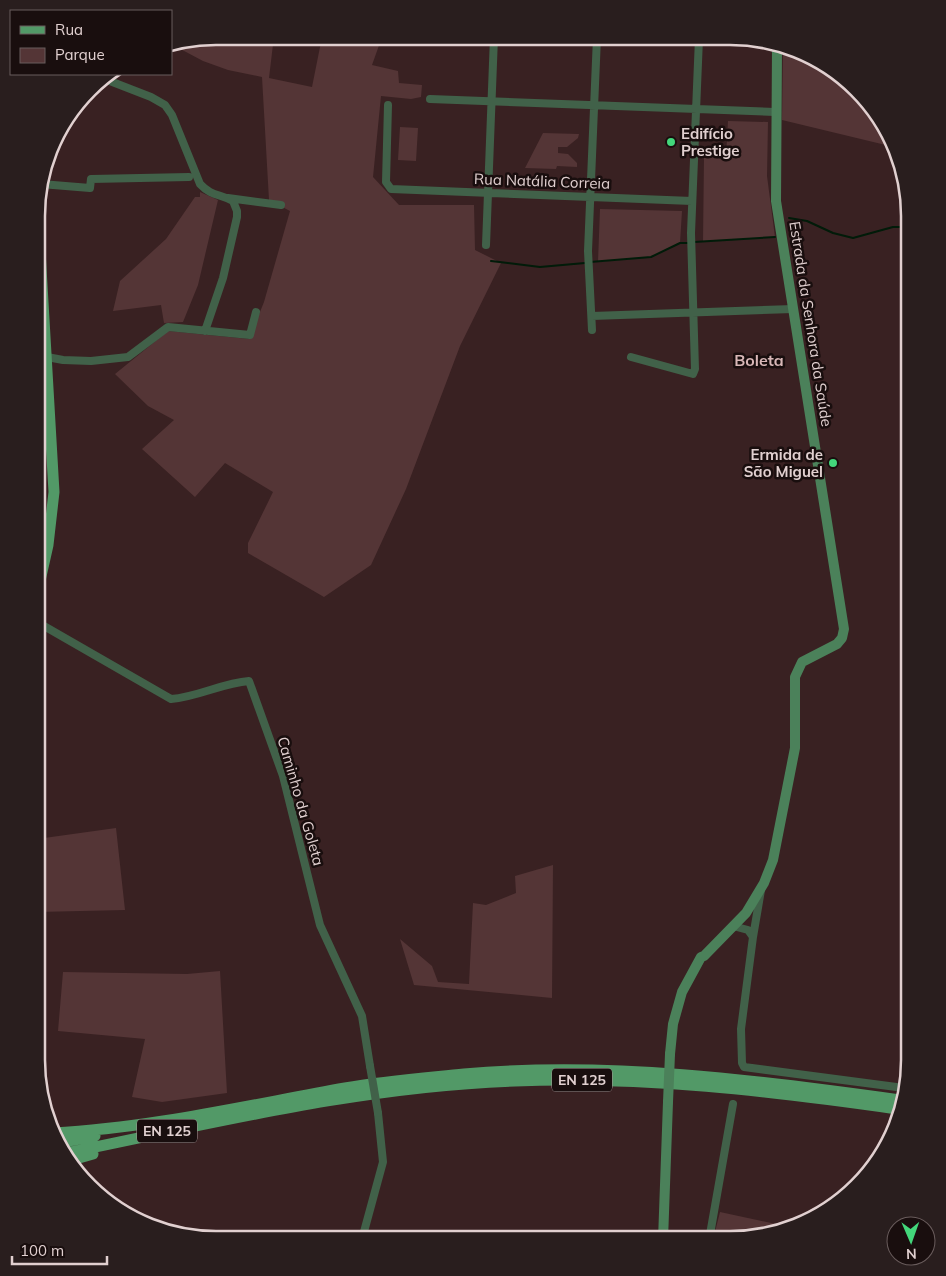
<svg xmlns="http://www.w3.org/2000/svg" width="946" height="1276" font-family="Mulish,sans-serif">
<style>
.green{fill:#543536}
.lines{fill:none;stroke-linecap:round;stroke-linejoin:round}
.stream{stroke:#011b09;stroke-width:2}
.street{stroke:#416149;stroke-width:8}
.secondary{stroke:#4b815a;stroke-width:10}
.primary{stroke:#529967;stroke-width:11}
.street-bridge{stroke:#416149;stroke-width:8}
.secondary-bridge{stroke:#4b815a;stroke-width:10}
.poi-dot{fill:#43d77b;stroke:#190e0e;stroke-width:2}
.labels{text-anchor:middle;dominant-baseline:central;stroke-width:5;stroke-linejoin:round;paint-order:stroke}
.shield{fill:#190e0e;stroke:#a59696;stroke-width:1}
.shield-label{font-size:14px;font-weight:bold;fill:#e1d0d0}
.poi-label{font-size:15px;font-weight:bold;fill:#e1d0d0;stroke:#190e0e;text-anchor:start}
.street-label{font-size:15px;fill:#e1d0d0;stroke:#190e0e}
.neighbourhood-label{font-size:16px;font-weight:bold;fill:#d8b7b7;stroke:#190e0e}
.rim{fill:none;stroke:#e1d0d0;stroke-width:2.5}
</style>
<rect width="100%" height="100%" fill="#392122"/>
<path class="green" d="M216 36H274L269 78 312 87 322 37H382L372 65 398 71 399 83 422 85 421 97 411 99 381 96 373 177 399 205H474L475 250 501 263 460 346 406 489 371 565 324 597 248 553V543L273 492 225 463 195 497 142 449 174 420 148 406 115 374 168 331 249 339 264 302 290 211 269 200 262 77 228 70 203 61 171 44Z
M783 49 830 67 891 136 894 147 782 120Z
M728 121 768 122 767 176 775 237 703 242 704 157H726Z
M400 127 418 128 416 161 398 160Z
M543 133 579 134 578 138 567 147H558V153L568 154 577 163V167L557 166 556 169 525 168Z
M200 192 218 200 198 285 183 322 164 323 161 305 113 311 120 281 166 239 195 197H200Z
M600 209 682 211 680 243 651 257 598 262Z
M116 828 125 910 37 912V839Z
M553 865 552 998 414 985 400 939 432 966 438 982 469 984 473 903 486 905 516 893 515 876Z
M220 971 227 1093 162 1102 132 1097 145 1039 58 1031 63 972 187 974Z
M720 1212 776 1224 775 1229 730 1240H713Z"/>
<g class="lines">
<path class="stream" d="M789 218 807 221 833 233 853 238 893 227H910
M694 242 775 237
M491 261 540 267 585 263
M590 262 651 257 680 243H690"/>
<path class="street" d="M102 78 151 97 165 105 172 115 200 184C211 196 220 194 233 201L237 211V217L223 278 205 331
M430 99 775 112
M388 105 386 182 391 189 692 201
M41 184 90 188 91 179 189 177
M228 198 281 205
M486 245 494 37
M592 316 793 309
M592 330 588 251 597 37
M47 357 63 360 91 361 128 357 168 327 250 335 256 312
M631 357 693 374 695 369 691 233 699 38
M37 622 171 699C198 697 222 683 249 681L283 776 320 925 362 1016 370 1066
M733 926 748 930 753 937 741 1029 742 1063 744 1067 904 1088
M753 937 761 890
M362 1239 383 1162 378 1113
M709 1240 733 1104"/>
<path class="secondary" d="M670 1054 673 1024 682 992 701 957 704 956 746 913 764 883 773 860 795 748V677L802 662 837 644 842 638 844 629 776 201 777 47
M663 1240 668 1102"/>
<path class="primary" d="M37 594 48 545 54 492 38 216
M53 1133C151 1128 249 1105 345 1088 385 1081 425 1078 464 1074 610 1061 756 1080 900 1100
M58 1143 95 1136
M66 1153C214 1123 363 1086 515 1081 643 1076 770 1091 897 1109
M72 1160 93 1154"/>
<path class="street-bridge" d="M370 1066 378 1113"/>
<path class="secondary-bridge" d="M668 1102 670 1054"/>
</g>
<g class="poi-dot">
<circle cx="671" cy="142" r="5"/>
<circle cx="833" cy="463" r="5"/>
</g>
<g class="labels">
<g class="shield">
<rect x="552" y="1068.5" width="60" height="23" rx="4"/>
<rect x="137" y="1119.5" width="60" height="23" rx="4"/>
</g>
<g class="shield-label">
<text x="582" y="1080">EN 125</text>
<text x="167" y="1131">EN 125</text>
</g>
<g class="poi-label">
<text x="681" y="133">Edifício<tspan x="681" dy="17">Prestige</tspan></text>
<text x="823" y="454" text-anchor="end">Ermida de<tspan x="823" dy="17">São Miguel</tspan></text>
</g>
<g class="street-label">
<text transform="translate(542 181) rotate(2)">Rua Natália Correia</text>
<text transform="translate(811 324) rotate(81)">Estrada da Senhora da Saúde</text>
<text transform="translate(301 801) rotate(74)">Caminho da Goleta</text>
</g>
<g class="neighbourhood-label">
<text x="759" y="360">Boleta</text>
</g>
</g>
<path d="M0 0H946V1276H0ZM216 45H730A171 171 0 0 1 901 216V1060A171 171 0 0 1 730 1231H216A171 171 0 0 1 45 1060V216A171 171 0 0 1 216 45Z" fill="#291e1e" fill-rule="evenodd"/>
<path class="rim" d="M216 45H730A171 171 0 0 1 901 216V1060A171 171 0 0 1 730 1231H216A171 171 0 0 1 45 1060V216A171 171 0 0 1 216 45Z"/>
<rect x="10" y="10" width="162" height="65" fill="#190e0e" stroke="#695c5c"/>
<rect x="20" y="26" width="25" height="8" fill="#529967" stroke="#695c5c"/>
<text x="55" y="35" font-size="15" fill="#e1d0d0">Rua</text>
<rect x="20" y="48" width="25" height="15" fill="#543536" stroke="#695c5c"/>
<text x="55" y="60" font-size="15" fill="#e1d0d0">Parque</text>
<g transform="translate(911 1241) rotate(178)"><circle r="24" fill="#190e0e" stroke="#695c5c"/>
<path d="M0-4L9 19L0 12L-9 19Z" fill="#43d77b"/>
<text y="-8" font-size="14" font-weight="bold" text-anchor="middle" fill="#e1d0d0">N</text>
</g>
<path d="M12 1256v8h95v-8" fill="none" stroke="#e1d0d0" stroke-width="2.5"/>
<text x="20" y="1256" font-size="15" fill="#e1d0d0" stroke="#190e0e" stroke-width="4" paint-order="stroke">100 m</text>
</svg>
